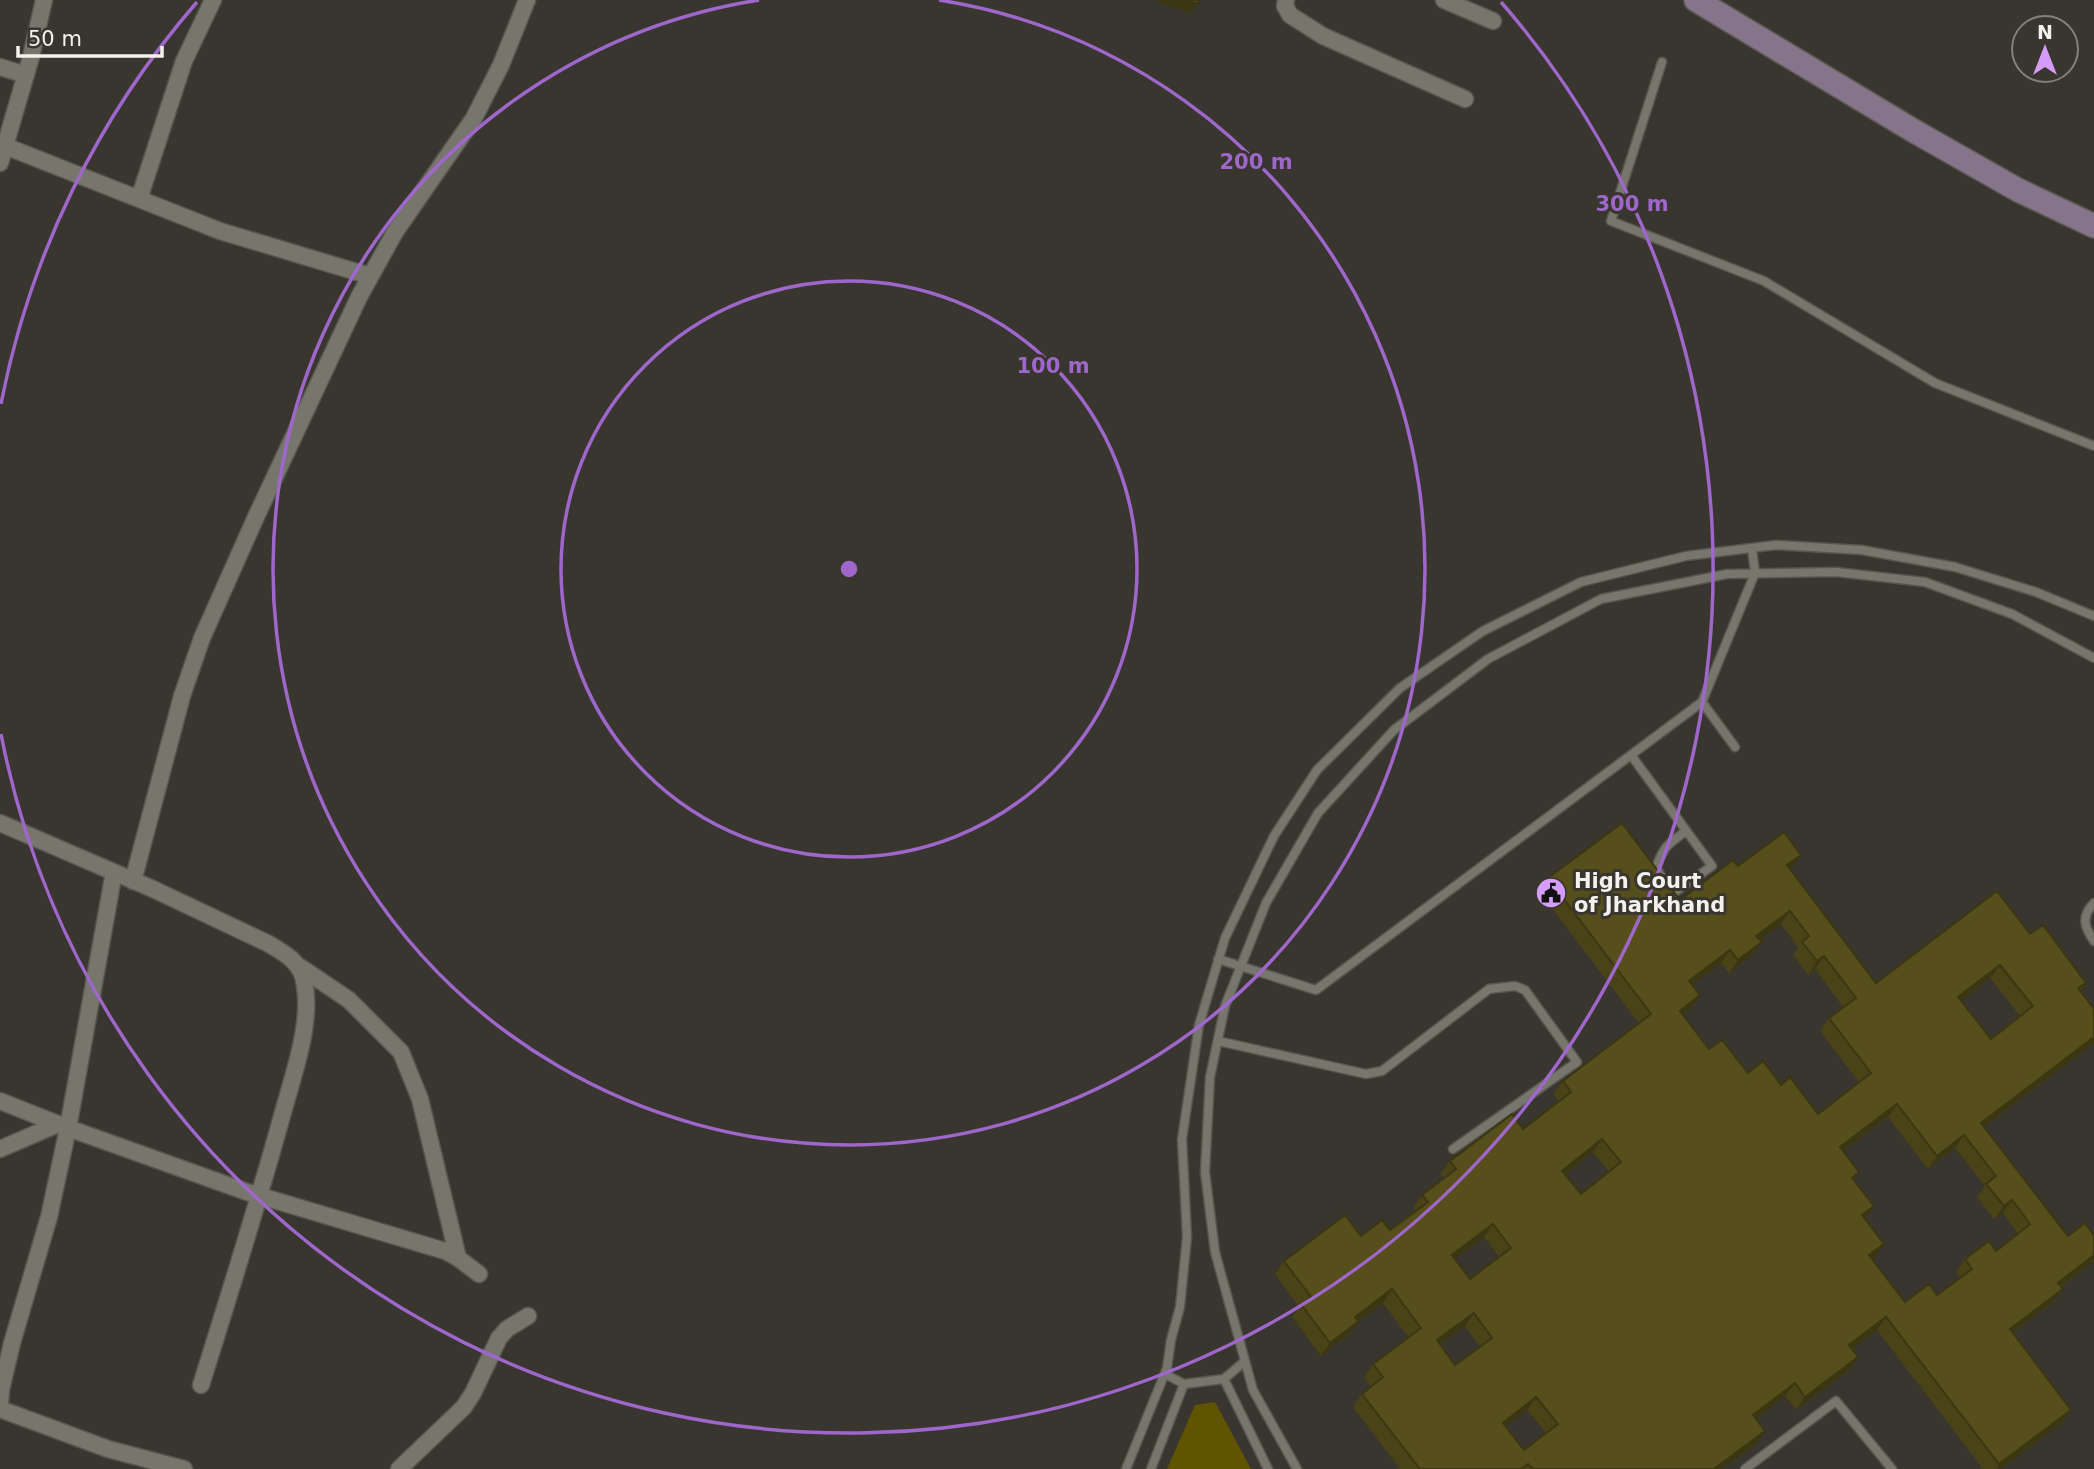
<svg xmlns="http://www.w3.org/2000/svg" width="2094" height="1469" font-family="'DejaVu Sans',sans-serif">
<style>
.green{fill:#615400}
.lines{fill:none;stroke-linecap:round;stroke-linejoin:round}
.service-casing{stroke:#56554e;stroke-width:11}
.minor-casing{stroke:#56554e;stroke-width:19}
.secondary-casing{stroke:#56554e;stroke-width:26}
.service{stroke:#77766c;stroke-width:8}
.minor{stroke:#77766c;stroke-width:16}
.secondary{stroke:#86748a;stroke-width:23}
.wall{fill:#4a4317;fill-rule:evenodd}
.shaded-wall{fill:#3c3713}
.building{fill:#564e1b;stroke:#3c3713;stroke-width:2;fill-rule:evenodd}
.ring{fill:none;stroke:#9f67cc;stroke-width:3.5}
.labels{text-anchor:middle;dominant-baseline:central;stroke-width:6;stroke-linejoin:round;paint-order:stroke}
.poi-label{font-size:21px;font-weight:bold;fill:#f3f2ec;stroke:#38362e;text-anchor:start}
.centre{fill:#9f67cc;stroke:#38362e;stroke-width:3.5}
.ring-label{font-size:21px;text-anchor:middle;font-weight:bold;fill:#9f67cc;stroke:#38362e;stroke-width:6;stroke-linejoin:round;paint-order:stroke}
</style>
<rect width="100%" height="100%" fill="#38362e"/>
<path class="green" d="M1215 1402 1251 1469H1167L1195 1405Z"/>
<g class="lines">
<g class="service-casing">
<path id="service" d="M1662 62 1611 221 1764 281 1935 383 2094 446
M1702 702 1735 747
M1631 755 1712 866 1672 894 1668 887
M1661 876 1656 868C1663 847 1668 844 1686 831
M2094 903C2081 916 2084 927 2094 941
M1218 959 1316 990 1702 702 1755 573 1752 548
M1218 1041 1366 1074 1382 1071 1489 989 1515 986 1525 990 1577 1062 1453 1149
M1165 1374 1184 1384 1224 1379 1245 1361
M1224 1379 1268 1469
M1126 1469 1167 1368 1171 1340 1180 1307 1187 1237 1182 1139 1199 1025 1225 938 1274 836 1317 770 1400 688 1483 631 1581 582 1686 556 1776 545 1862 550 1955 567 2036 592 2094 616
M1151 1469 1184 1384
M1297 1469 1253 1390 1215 1252 1205 1172 1210 1077 1225 1006 1266 903 1318 813 1394 730 1488 659 1601 599 1727 574 1836 572 1925 582 2012 614 2094 658
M1745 1469 1836 1401 1892 1469"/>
</g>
<g class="minor-casing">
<path id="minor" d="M1286 0 1285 6 1290 15 1323 36 1465 99
M1444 0 1493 21
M0 67 26 75
M5 146 220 231 370 276
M0 163 31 57 44 0
M139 199 184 61 213 0
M0 823 153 889 269 944C284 953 301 962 304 981 313 1022 293 1075 282 1116 257 1206 229 1296 201 1385
M133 881 182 696 202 638 255 519 359 297 395 232 474 118 501 65 527 0
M300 967 349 1000 401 1052 420 1099 458 1258
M0 1101 68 1128 247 1192 445 1251 458 1258 479 1274
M0 1149 58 1124
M0 1404 1 1390 12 1343 49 1217 68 1128 114 872
M0 1409 108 1449 184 1469
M399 1469 464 1407 473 1393 499 1338 507 1329 528 1316"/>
</g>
<g class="secondary-casing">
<path id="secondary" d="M1696 0 1914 131 2018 190 2094 226"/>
</g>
<use href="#service" class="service"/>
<use href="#minor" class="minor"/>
<use href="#secondary" class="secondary"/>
</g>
<path class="wall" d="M1738 866 1792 868 1790 869 1876 983 2030 934 2086 983 2080 991 2094 1009V1043L1984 1127 2068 1236 2094 1261 2061 1287 2063 1289 2053 1302 2013 1333 2071 1410 2062 1423 2001 1469H1983L1877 1330 1851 1349 1858 1357 1849 1370 1796 1410 1785 1396 1756 1419V1444L1722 1469H1400L1353 1407 1362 1394 1371 1387 1364 1377 1373 1364 1409 1338 1383 1303 1358 1321 1349 1334 1321 1356 1292 1317 1299 1307 1275 1274 1284 1261 1361 1236 1390 1230 1415 1211 1413 1208 1422 1195 1444 1178 1440 1174 1450 1161 1523 1129 1559 1102 1553 1094 1563 1081 1639 1023 1539 891 1548 878 1680 900ZM1781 924 1798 947 1793 955 1808 975 1815 969 1843 1007 1829 1018 1820 1031 1859 1082 1818 1114 1781 1085 1748 1073 1709 1049 1683 1015 1691 1008 1692 984 1721 963 1729 973 1752 955 1762 942 1759 940ZM1990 978 2020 1016 1991 1039 1961 1001ZM1888 1117 1928 1169 1955 1148 1985 1186 1977 1197 1994 1219 2003 1213 2018 1234 1996 1251 1965 1259 1956 1272 1960 1278 1937 1295 1905 1302 1872 1259 1884 1244 1865 1219 1874 1206 1854 1180 1843 1151ZM1593 1152 1609 1172 1581 1194 1565 1175ZM1484 1237 1499 1257 1470 1279 1455 1259ZM1465 1326 1480 1347 1455 1365 1440 1344ZM1527 1410 1546 1433 1524 1450 1505 1426Z"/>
<path class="shaded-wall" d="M1159 0H1187L1197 4 1190 13 1157 2Z
M1801 855 1792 868 1778 878 1787 865Z
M1790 911 1781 924 1747 949 1756 936Z
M1762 942 1752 955 1729 973 1738 960Z
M1730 950 1721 963 1680 994 1689 981Z
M1824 956 1815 969 1808 975 1817 961Z
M2000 965 1990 978 1949 1011 1958 997Z
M1700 995 1691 1008 1670 1024 1680 1011Z
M2094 1037V1043L1972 1136 1981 1123Z
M1897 1104 1888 1117 1831 1160 1840 1147Z
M1964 1135 1955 1148 1928 1169 1937 1156Z
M1602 1139 1593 1152 1553 1184 1562 1171Z
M2012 1200 2003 1213 1994 1219 2004 1206Z
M1874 1206 1865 1219 1862 1215Z
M1493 1224 1484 1237 1443 1268 1452 1255Z
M1884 1244 1875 1257 1860 1268 1869 1255Z
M2094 1255V1261L2048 1296 2058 1283Z
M1392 1289 1383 1303 1346 1330 1355 1317Z
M2063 1289 2053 1302 2000 1342 2010 1329Z
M1474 1313 1465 1326 1427 1353 1437 1340Z
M1886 1317 1877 1330 1839 1358 1849 1345Z
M1359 1321 1349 1334 1321 1356 1330 1343Z
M1858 1357 1849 1370 1796 1410 1805 1397Z
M1795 1383 1785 1396 1744 1428 1753 1415Z
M1536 1397 1527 1410 1493 1436 1503 1423Z
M2071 1410 2062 1423 2001 1469H1996L1999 1464Z
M1765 1431 1756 1444 1722 1469H1714Z"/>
<path class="building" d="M1187 0H1199L1197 4Z
M1622 823 1680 900 1733 860 1738 866 1784 832 1801 855 1787 865 1876 983 1997 891 2030 934 2043 925 2086 983 2078 988 2094 1009V1037L1981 1123 2068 1236 2085 1223 2094 1236V1255L2058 1283 2063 1289 2010 1329 2071 1410 1999 1464 1886 1317 1849 1345 1858 1357 1805 1397 1795 1383 1753 1415 1765 1431 1714 1469H1533L1528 1464 1521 1469H1420L1362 1394 1383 1377 1373 1364 1421 1328 1392 1289 1355 1317 1359 1321 1330 1343 1301 1304 1311 1297 1284 1261 1345 1215 1361 1236 1382 1220 1390 1230 1428 1202 1422 1195 1456 1169 1450 1161 1512 1114 1523 1129 1571 1092 1563 1081 1651 1014 1548 878ZM1790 911 1809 936 1802 942 1817 961 1824 956 1856 998 1829 1018 1871 1073 1818 1114 1790 1077 1781 1085 1763 1061 1748 1073 1722 1040 1709 1049 1680 1011 1700 995 1689 981 1730 950 1738 960 1762 942 1756 936ZM2000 965 2033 1006 1991 1039 1958 997ZM1897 1104 1937 1156 1964 1135 1996 1176 1986 1184 2004 1206 2012 1200 2030 1224 1996 1251 1989 1241 1965 1259 1972 1269 1937 1295 1929 1284 1905 1302 1869 1255 1884 1244 1862 1215 1874 1206 1852 1178 1859 1172 1840 1147ZM1602 1139 1621 1162 1581 1194 1562 1171ZM1493 1224 1511 1248 1470 1279 1452 1255ZM1474 1313 1492 1338 1455 1365 1437 1340ZM1536 1397 1558 1424 1524 1450 1503 1423Z"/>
<g class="ring">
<circle cx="849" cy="569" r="288"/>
<path d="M939 0A576 576 0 1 1 759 0"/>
<path d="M1 404A864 864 0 0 1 197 2M1501 2A864 864 0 1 1 1 734"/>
</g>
<defs>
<g id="civic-disc" transform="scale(1.575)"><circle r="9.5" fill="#d59cfb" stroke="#38362e"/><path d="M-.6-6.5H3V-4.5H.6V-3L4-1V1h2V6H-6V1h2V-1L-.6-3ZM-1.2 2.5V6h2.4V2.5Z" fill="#111"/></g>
</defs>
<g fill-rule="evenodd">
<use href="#civic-disc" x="1551" y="893"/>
</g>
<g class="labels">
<g class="poi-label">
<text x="1574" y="881">High Court<tspan x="1574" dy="24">of Jharkhand</tspan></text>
</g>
</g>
<circle cx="849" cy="569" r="10" class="centre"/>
<g class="ring-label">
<text x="1256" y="169">200 m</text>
<text x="1632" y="211">300 m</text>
<text x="1053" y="373">100 m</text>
</g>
<g transform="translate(2045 49)"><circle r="33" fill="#38362e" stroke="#83817a" stroke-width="2"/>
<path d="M0-5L12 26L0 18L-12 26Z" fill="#d59cfb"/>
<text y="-10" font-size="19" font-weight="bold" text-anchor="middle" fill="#f3f2ec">N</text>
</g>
<path d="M18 46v10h144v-10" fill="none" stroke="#f3f2ec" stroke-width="3.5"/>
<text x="28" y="46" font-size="21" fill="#f3f2ec" stroke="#38362e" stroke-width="5" paint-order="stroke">50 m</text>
</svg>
